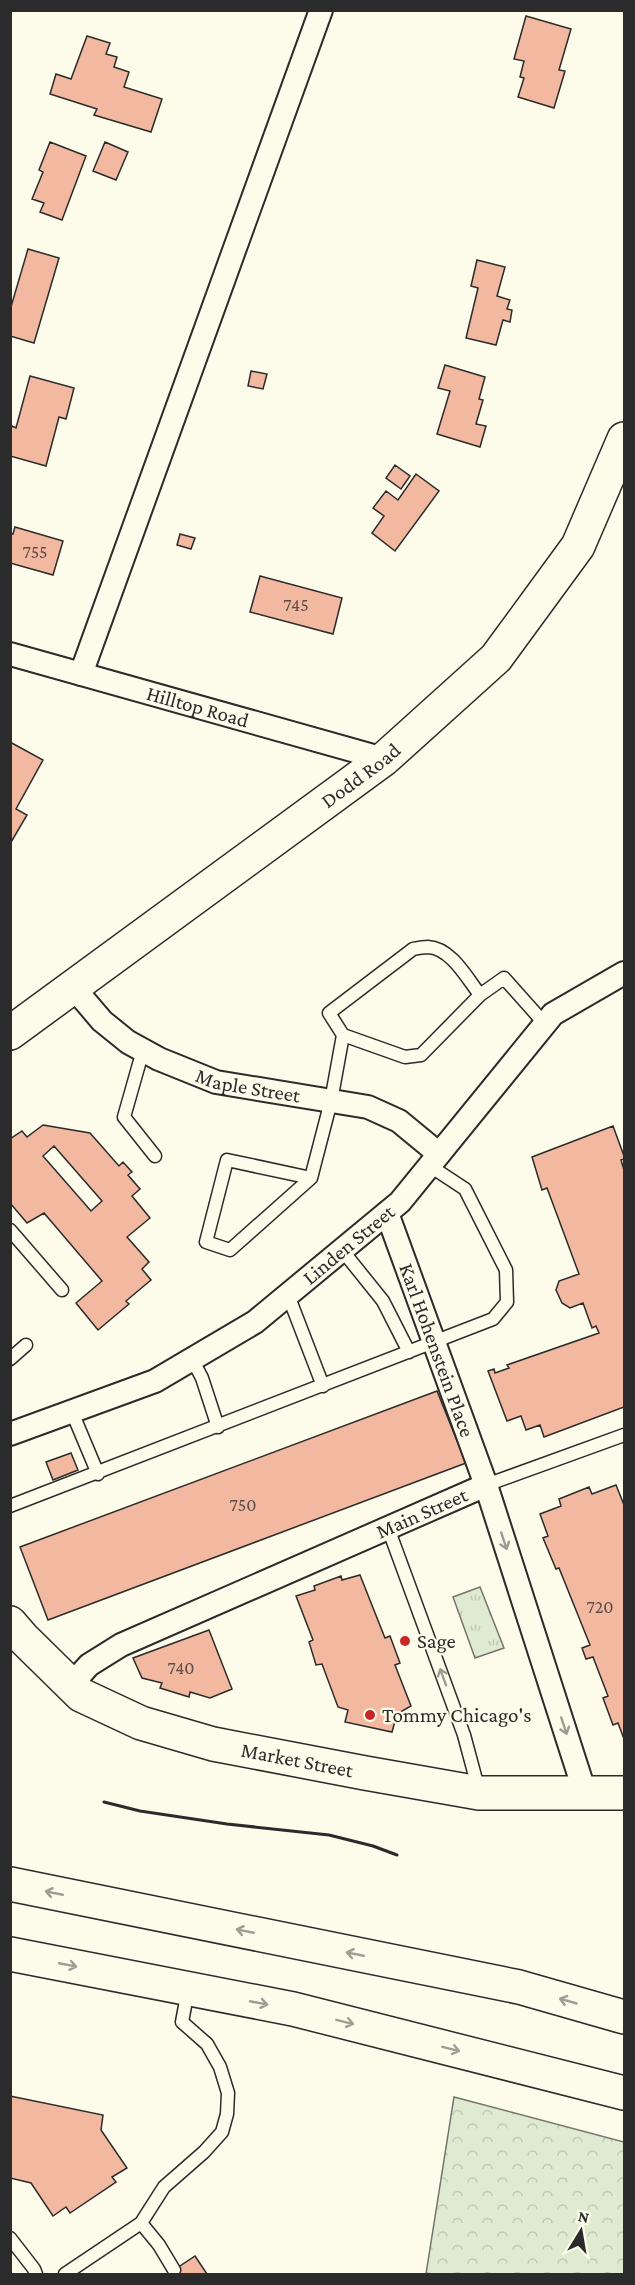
<svg xmlns="http://www.w3.org/2000/svg" width="635" height="2285" font-family="'Crimson Pro',serif">
<style>
.grass{fill:url(#grass-tufts);stroke:#74746e;stroke-width:1.5}
.forest{fill:url(#forest-crowns);stroke:#74746e;stroke-width:1.5}
.building{fill:#f2b8a0;stroke:#2b2b2b;stroke-width:1.5;fill-rule:evenodd}
.lines{fill:none;stroke-linecap:round;stroke-linejoin:round}
.lane-casing{stroke:#2b2b2b;stroke-width:15}
.street-casing{stroke:#2b2b2b;stroke-width:26}
.secondary-casing{stroke:#2b2b2b;stroke-width:36}
.highway-casing{stroke:#2b2b2b;stroke-width:36}
.lane{stroke:#fdfbea;stroke-width:12}
.street{stroke:#fdfbea;stroke-width:22}
.secondary{stroke:#fdfbea;stroke-width:33}
.highway{stroke:#fdfbea;stroke-width:33}
.wall{stroke:#2b2b2b;stroke-width:3}
.oneway{stroke:#9e9d94}
.poi-dot{fill:#c62828;stroke:#fdfbea;stroke-width:2}
.labels{text-anchor:middle;dominant-baseline:central;stroke-width:4.5;stroke-linejoin:round;paint-order:stroke}
.number-label{font-size:18px;fill:#5d4e48}
.street-label{font-size:21px;fill:#2b2b2b;stroke:#fdfbea}
.poi-label{font-size:21px;fill:#2b2b2b;stroke:#fdfbea;text-anchor:start}
</style>
<defs>
<pattern id="grass-tufts" width="24" height="20" patternUnits="userSpaceOnUse" patternTransform="scale(1.5)"><rect width="24" height="20" fill="#deebd1"/><path d="M3 7l-1-3M5 7V3M7 7l1-3M15 17l-1-3M17 17v-4M19 17l1-3" fill="none" stroke="#bfcab4"/></pattern>
<pattern id="forest-crowns" width="20" height="18" patternUnits="userSpaceOnUse" patternTransform="scale(1.5)"><rect width="20" height="18" fill="#deebd1"/><path d="M2 6a3 3 0 1 1 6 0M12 15a3 3 0 1 1 6 0" fill="none" stroke="#bfcab4"/></pattern>
</defs>
<rect width="100%" height="100%" fill="#fdfbea"/>
<path class="grass" d="M480 1587 504 1648 475 1658 453 1597Z"/>
<path class="forest" d="M454 2097 624 2142V2274H426Z"/>
<path class="building" d="M526 16 571 29 559 70 565 71 554 108 518 97 524 78 520 77 524 61 514 59Z
M87 36 110 43 106 54 117 57 114 67 129 72 124 87 162 99 151 132 94 115 97 109 50 94 56 74 71 79Z
M50 142 86 156 62 220 40 212 44 203 32 199 43 172 39 170Z
M105 142 128 152 116 180 93 171Z
M28 249 59 258 34 343 10 336V310Z
M477 260 505 267 497 296 510 300 507 309 512 310 510 322 503 320 496 345 466 338 478 288 471 286Z
M445 365 485 377 479 399 483 400 476 424 486 426 480 447 437 434 450 391 438 388Z
M251 371 267 374 263 389 248 386Z
M30 376 74 388 66 419 59 417 46 466 10 456V431L12 426 16 428Z
M395 465 410 476 401 489 386 478Z
M416 474 439 491 395 551 372 533 384 516 373 508 386 491 398 500Z
M15 527 63 541 53 575 10 563V533L13 534Z
M180 534 195 538 191 549 177 545Z
M260 576 342 598 333 634 250 612Z
M10 742 43 760 16 809 27 815 10 844Z
M43 1125 90 1133 119 1166 123 1162 132 1172 128 1175 140 1189 132 1196 150 1218 127 1237 149 1262 142 1269 151 1280 126 1301 129 1304 98 1330 76 1303 102 1281 44 1213 27 1223 10 1203V1139L22 1131 27 1137ZM54 1146 102 1201 91 1211 43 1156Z
M613 1126 624 1156V1159L621 1160 624 1170V1407L544 1437 540 1425 526 1430 521 1416 507 1421 488 1371 494 1369 495 1373 509 1368 507 1365 599 1333 596 1326 592 1328 583 1303 570 1308 562 1303 556 1290 559 1281 579 1274 547 1188 542 1190 532 1157Z
M437 1391 466 1463 48 1620 20 1547Z
M71 1453 78 1470 53 1480 46 1462Z
M616 1485 624 1505V1739L618 1723 613 1725 603 1698 608 1696 593 1657 586 1659 582 1648 590 1645 559 1568 556 1569 543 1538 548 1536 540 1514 561 1506 559 1499 589 1487 592 1494Z
M360 1575 385 1638 390 1636 400 1663 395 1665 411 1706 397 1714 392 1732 345 1722 348 1710 338 1707 322 1664 316 1665 309 1642 313 1640 296 1596 315 1590 314 1586 341 1576 342 1580Z
M209 1630 232 1689 210 1698 190 1692 189 1697 160 1688 162 1683 142 1678 133 1658Z
M10 2096 103 2115 101 2130 127 2168 112 2177 116 2182 70 2213 66 2207 53 2216 31 2183 10 2178Z
M195 2256 207 2274H168Z"/>
<g class="lines">
<g class="lane-casing">
<path id="lane" d="M480 995 504 978 545 1024
M143 1050 124 1117 155 1156
M311 1178 227 1160 206 1242 230 1250 311 1178 331 1101 343 1035 329 1013 413 949C418 948 423 947 428 947 451 948 467 978 480 995L421 1055 405 1057 343 1035
M10 1230 62 1290
M342 1250 383 1301 409 1352
M288 1295 323 1386
M10 1359 26 1345
M192 1359 202 1378 218 1427
M72 1412 98 1474
M486 1485 624 1435
M10 1506 493 1319 507 1302 506 1270 465 1189 430 1166
M388 1528 464 1735 479 1791
M141 2223 159 2245 174 2270
M10 2238 34 2269 36 2274
M65 2274 141 2223 164 2187 204 2152 222 2132 227 2114 228 2093 220 2067 207 2044 182 2022 188 1990"/>
</g>
<g class="street-casing">
<g id="street">
<path id="s1" d="M10 654 384 759"/>
<path d="M81 674 321 10"/>
<path id="s2" d="M73 987 102 1021 128 1042 159 1059 216 1082 368 1107 399 1121 439 1154"/>
<path id="s3" d="M387 1213 486 1485 585 1793"/>
<path id="s4" d="M10 1434 155 1381 255 1322 400 1202 553 1014 624 973"/>
<path id="s5" d="M71 1685 89 1665 121 1645 486 1485"/>
</g>
</g>
<g class="secondary-casing">
<g id="secondary">
<path id="s6" d="M10 1033 384 759 496 658 578 546 624 439"/>
<path id="s7" d="M10 1623 23 1638 81 1695 141 1723 213 1744 365 1773 479 1793H624"/>
</g>
</g>
<g class="highway-casing">
<path id="highway" d="M10 1884 519 1987 624 2017
M10 1954 293 2009 624 2093"/>
</g>
<use href="#lane" class="lane"/>
<use href="#street" class="street"/>
<use href="#secondary" class="secondary"/>
<use href="#highway" class="highway"/>
<path class="wall" d="M104 1802 140 1811 227 1824 329 1835 373 1846 397 1855"/>
</g>
<defs><path id="oneway-shaft" d="M-6 0H5M1.5-3L5.5 0L1.5 3" fill="none" stroke-width="1.6" stroke-linecap="round" stroke-linejoin="round" transform="scale(1.5)"/></defs>
<g class="oneway">
<use href="#oneway-shaft" transform="translate(504 1541) rotate(72)"/>
<use href="#oneway-shaft" transform="translate(443 1677) rotate(-110)"/>
<use href="#oneway-shaft" transform="translate(564 1726) rotate(72)"/>
<use href="#oneway-shaft" transform="translate(54 1893) rotate(-169)"/>
<use href="#oneway-shaft" transform="translate(245 1931) rotate(-169)"/>
<use href="#oneway-shaft" transform="translate(355 1954) rotate(-169)"/>
<use href="#oneway-shaft" transform="translate(68 1965) rotate(11)"/>
<use href="#oneway-shaft" transform="translate(568 2001) rotate(-164)"/>
<use href="#oneway-shaft" transform="translate(259 2003) rotate(11)"/>
<use href="#oneway-shaft" transform="translate(345 2022) rotate(14)"/>
<use href="#oneway-shaft" transform="translate(451 2049) rotate(14)"/>
</g>
<g class="poi-dot">
<circle cx="405" cy="1641" r="6"/>
<circle cx="370" cy="1715" r="6"/>
</g>
<g class="labels">
<g class="number-label">
<text x="35" y="552">755</text>
<text x="296" y="605">745</text>
<text x="243" y="1505">750</text>
<text x="600" y="1607">720</text>
<text x="181" y="1668">740</text>
</g>
<g class="street-label">
<text stroke="none"><textPath href="#s1" startOffset="195">Hilltop Road</textPath></text>
<text stroke="none"><textPath href="#s6" startOffset="435">Dodd Road</textPath></text>
<text stroke="none"><textPath href="#s2" startOffset="207">Maple Street</textPath></text>
<text stroke="none"><textPath href="#s4" startOffset="392">Linden Street</textPath></text>
<text stroke="none"><textPath href="#s3" startOffset="146">Karl Hohenstein Place</textPath></text>
<text stroke="none"><textPath href="#s5" startOffset="393">Main Street</textPath></text>
<text stroke="none"><textPath href="#s7" startOffset="328">Market Street</textPath></text>
</g>
<g class="poi-label">
<text x="417" y="1641">Sage</text>
<text x="382" y="1715">Tommy Chicago's</text>
</g>
</g>
<rect width="635" height="2285" fill="none" stroke="#2b2b2b" stroke-width="24"/>
<g transform="translate(581 2231) rotate(11)" stroke="#fdfbea" stroke-width="4.5" paint-order="stroke">
<path d="M0-4.5L10 22L0 15L-10 22Z" fill="#2b2b2b"/>
<text y="-9" font-size="16" font-weight="bold" text-anchor="middle" fill="#2b2b2b">N</text>
</g>
</svg>
